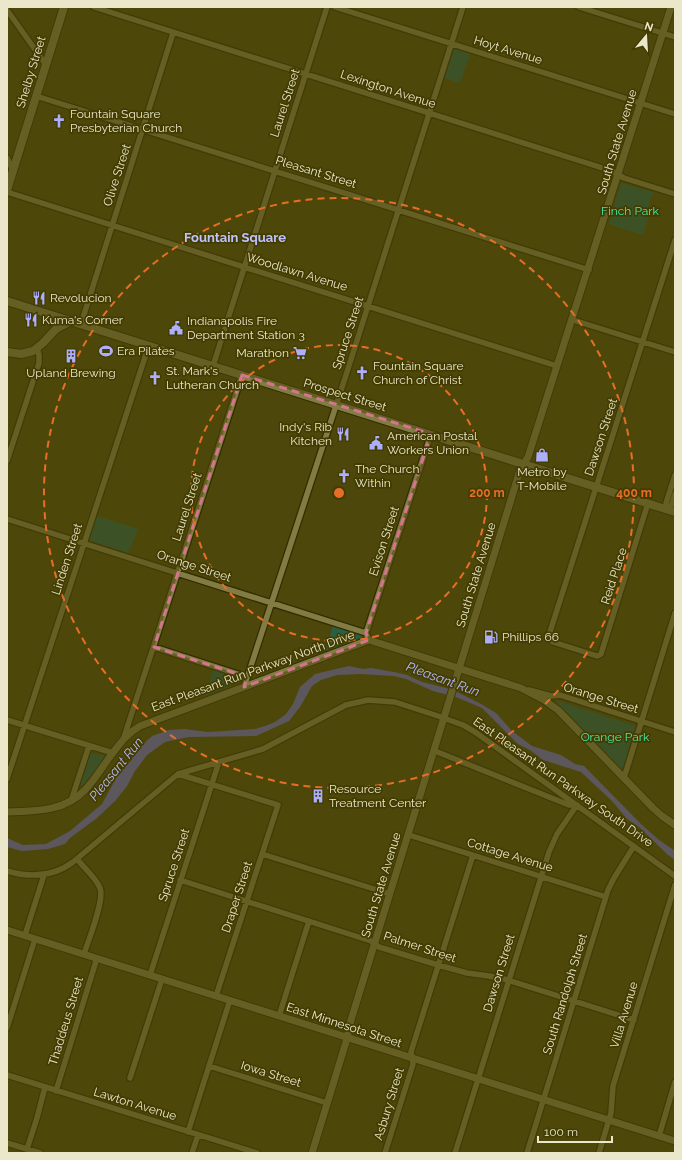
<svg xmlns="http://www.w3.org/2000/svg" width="682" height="1160" font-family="Raleway,sans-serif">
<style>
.green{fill:#276047}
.water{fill:#6c6ac0}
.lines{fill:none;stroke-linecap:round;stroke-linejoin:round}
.minor-casing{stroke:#322d01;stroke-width:8}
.tertiary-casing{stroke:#322d01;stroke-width:9}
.secondary-casing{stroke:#322d01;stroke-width:10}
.minor{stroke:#827c44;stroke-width:5.5}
.tertiary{stroke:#827c44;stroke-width:7}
.secondary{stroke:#827c44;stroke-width:8}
.marked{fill:none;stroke:#d4758d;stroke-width:3;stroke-dasharray:8 5;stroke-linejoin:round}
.ring{fill:none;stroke:#e86e28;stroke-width:2;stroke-dasharray:7 5}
.labels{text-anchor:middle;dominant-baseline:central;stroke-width:3.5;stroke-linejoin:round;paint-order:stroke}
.street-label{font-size:12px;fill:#eae7ca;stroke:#433c00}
.poi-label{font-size:12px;fill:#eae7ca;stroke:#433c00;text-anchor:start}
.park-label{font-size:12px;fill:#48eaaa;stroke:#433c00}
.neighbourhood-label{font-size:13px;font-weight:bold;fill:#c1c3fd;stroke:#433c00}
.water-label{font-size:13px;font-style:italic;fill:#b8baff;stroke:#433c00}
.centre{fill:#e86e28;stroke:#433c00;stroke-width:2}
.ring-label{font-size:12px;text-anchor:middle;font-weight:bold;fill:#e86e28;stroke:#433c00;stroke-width:3.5;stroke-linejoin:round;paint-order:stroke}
</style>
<rect width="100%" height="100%" fill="#4e470b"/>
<path class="green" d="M454 49 470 54 460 83 444 78Z
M621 183 653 192 646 214 648 219 643 235 609 224Z
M97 516 138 529 128 553 89 540Z
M333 626 362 635 363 637 325 651Z
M213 670 241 679V681L205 696Z
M558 701 636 726 622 770 557 703Z
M89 752 100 755 106 756 83 785H79Z"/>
<path class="water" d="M349 666 363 669 371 668 394 672 407 675 422 682 446 688 459 693 481 704 496 713 512 731 532 746 561 755 575 764 584 766 641 824 659 840 675 851V860L668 855 639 827 627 819 612 801 581 772 543 760 530 750 518 744 482 708 456 697 433 691 406 679 394 676 360 674 337 675 321 680 312 686 300 707 289 721 256 736 189 737 165 742 147 755 135 771 127 786 115 801 97 818 70 838 65 844 48 849 22 851 7 847V838L23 845 46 844 70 831 102 804 120 771 129 763 140 747 152 736 169 730 184 729 208 732 255 729 265 726 275 722 286 714 293 704 300 687 315 674Z"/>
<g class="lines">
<g class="minor-casing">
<path id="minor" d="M94 7 612 171 624 178 675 194
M335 7 675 114
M579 7 675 37
M7 10 46 65
M36 96 589 270
M7 158 13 170
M7 192 557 366
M573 320 675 352
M81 324 173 33
M213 366 327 7
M7 461 39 363V355L37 348
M648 503 601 654 597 656 553 642 549 638V635L675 240
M667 510 666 503 675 475
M667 510 672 504 675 494
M7 519 366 633 369 640
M366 633 431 434
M154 647 247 677
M244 687 347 372 463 7
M529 690 551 696 560 695 675 732
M7 720 113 753
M124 737 242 375
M435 751 569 805H577
M178 774 278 805 216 996
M624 778 675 613
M7 779 149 345
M71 801 89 746
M409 835 606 897
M262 854 390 894
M77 859C84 868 96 878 100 888 105 900 88 941 84 954
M7 871C31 878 53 877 73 862L178 774 263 749 346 705 368 700 395 702 438 716 463 725 475 732 675 876
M180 880 371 941 379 947 438 965 467 973 489 976 508 980 634 1020
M25 935 44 875
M150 975 219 762
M279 1016 309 921
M7 1028 35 939
M209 1066 327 1103
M7 1075 257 1153
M130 1078 162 979
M56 1091 97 958
M188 1132 230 1000
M659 1136 675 1082
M7 1143 40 1153
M27 1149 37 1118 45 1087
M192 1153 198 1135
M385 1153 413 1064 411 1052 473 855
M455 1153 549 852 557 834 577 805
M527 1153 608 890 614 878 634 846
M599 1153 611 1113 613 1086 675 885"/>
</g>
<g class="tertiary-casing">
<path id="tertiary" d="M7 812C35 811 64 812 85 790 94 781 101 769 109 758 119 745 125 735 140 726L369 640 521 688 544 700 558 710 653 808 662 816 675 825
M7 930 675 1141
M312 1153 346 1042 351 1020C405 845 459 669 513 493L520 470 528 457 671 7"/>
</g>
<g class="secondary-casing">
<path id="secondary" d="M7 190 64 7
M7 301 675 512
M7 352 21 354 33 351 43 343 56 329 71 321"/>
</g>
<use href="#minor" class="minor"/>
<use href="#tertiary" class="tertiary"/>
<use href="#secondary" class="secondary"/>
</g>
<path d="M0 0H682V1160H0ZM242 375 431 434 366 633 369 640 244 687 247 677 154 647Z" fill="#4e470b" fill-opacity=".55" fill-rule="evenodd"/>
<path class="marked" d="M242 375 431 434 366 633 369 640 244 687 247 677 154 647Z"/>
<g class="ring">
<circle cx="339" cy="493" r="148"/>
<circle cx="339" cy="493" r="295"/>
</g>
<defs>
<g id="church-bare" transform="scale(1.08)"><path d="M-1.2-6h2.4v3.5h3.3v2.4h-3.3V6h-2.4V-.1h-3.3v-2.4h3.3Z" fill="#adaffb" stroke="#433c00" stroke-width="2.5" paint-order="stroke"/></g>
<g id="restaurant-bare" transform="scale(1.08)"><path d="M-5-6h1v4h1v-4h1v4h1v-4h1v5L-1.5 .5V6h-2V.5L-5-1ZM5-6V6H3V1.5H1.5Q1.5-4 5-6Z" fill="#adaffb" stroke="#433c00" stroke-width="2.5" paint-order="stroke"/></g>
<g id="civic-bare" transform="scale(1.08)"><path d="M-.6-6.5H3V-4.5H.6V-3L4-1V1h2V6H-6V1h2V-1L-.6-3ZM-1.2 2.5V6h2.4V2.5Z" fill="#adaffb" stroke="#433c00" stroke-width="2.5" paint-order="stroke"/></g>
<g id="stadium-bare" transform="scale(1.08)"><path d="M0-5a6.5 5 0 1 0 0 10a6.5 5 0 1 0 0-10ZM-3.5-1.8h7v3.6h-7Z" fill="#adaffb" stroke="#433c00" stroke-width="2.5" paint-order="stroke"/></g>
<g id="supermarket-bare" transform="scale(1.08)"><path d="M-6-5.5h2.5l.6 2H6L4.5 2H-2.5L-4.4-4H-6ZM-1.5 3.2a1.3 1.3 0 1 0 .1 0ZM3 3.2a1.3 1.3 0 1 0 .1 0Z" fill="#adaffb" stroke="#433c00" stroke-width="2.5" paint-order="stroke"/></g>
<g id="building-bare" transform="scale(1.08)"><path d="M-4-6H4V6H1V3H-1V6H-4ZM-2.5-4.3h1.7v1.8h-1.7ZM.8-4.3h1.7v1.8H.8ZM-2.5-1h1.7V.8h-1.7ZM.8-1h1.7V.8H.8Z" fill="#adaffb" stroke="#433c00" stroke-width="2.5" paint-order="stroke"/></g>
<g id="shop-bare" transform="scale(1.08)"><path d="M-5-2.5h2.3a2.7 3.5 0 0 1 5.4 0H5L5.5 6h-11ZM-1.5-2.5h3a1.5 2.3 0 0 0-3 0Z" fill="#adaffb" stroke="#433c00" stroke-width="2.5" paint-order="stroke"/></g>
<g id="fuel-bare" transform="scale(1.08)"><path d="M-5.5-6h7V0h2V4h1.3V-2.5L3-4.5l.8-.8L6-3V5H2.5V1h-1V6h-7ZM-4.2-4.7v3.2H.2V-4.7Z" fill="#adaffb" stroke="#433c00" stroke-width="2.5" paint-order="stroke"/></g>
</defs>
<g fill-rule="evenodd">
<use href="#church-bare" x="59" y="121"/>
<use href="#restaurant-bare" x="39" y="298"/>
<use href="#restaurant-bare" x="31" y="320"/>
<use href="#civic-bare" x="176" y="328"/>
<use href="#stadium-bare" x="106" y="351"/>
<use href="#supermarket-bare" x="300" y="353"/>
<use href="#building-bare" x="71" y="356"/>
<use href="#church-bare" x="362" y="373"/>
<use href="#church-bare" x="155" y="378"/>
<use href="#restaurant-bare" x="343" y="434"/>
<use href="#civic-bare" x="376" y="443"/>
<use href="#shop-bare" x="542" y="455"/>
<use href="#church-bare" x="344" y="476"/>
<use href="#fuel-bare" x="491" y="637"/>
<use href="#building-bare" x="318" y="796"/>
</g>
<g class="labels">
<g class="street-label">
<text transform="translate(508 50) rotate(17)">Hoyt Avenue</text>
<text transform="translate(31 72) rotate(-73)">Shelby Street</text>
<text transform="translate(388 89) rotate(18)">Lexington Avenue</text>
<text transform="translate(285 103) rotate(-72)">Laurel Street</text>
<text transform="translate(617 142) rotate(-73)">South State Avenue</text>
<text transform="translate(316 172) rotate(17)">Pleasant Street</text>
<text transform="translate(117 175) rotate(-72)">Olive Street</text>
<text transform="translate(297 272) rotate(17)">Woodlawn Avenue</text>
<text transform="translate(348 333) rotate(-72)">Spruce Street</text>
<text transform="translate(345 395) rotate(17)">Prospect Street</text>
<text transform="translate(601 437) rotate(-72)">Dawson Street</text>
<text transform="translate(187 507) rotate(-72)">Laurel Street</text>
<text transform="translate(384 541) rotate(-72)">Evison Street</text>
<text transform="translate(67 559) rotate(-72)">Linden Street</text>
<text transform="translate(194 566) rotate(18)">Orange Street</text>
<text transform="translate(476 575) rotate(-73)">South State Avenue</text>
<text transform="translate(614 576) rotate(-72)">Reid Place</text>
<text transform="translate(253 671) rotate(-20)">East Pleasant Run Parkway North Drive</text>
<text transform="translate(601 698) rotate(17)">Orange Street</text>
<text transform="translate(563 782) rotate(35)">East Pleasant Run Parkway South Drive</text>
<text transform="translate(510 855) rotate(17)">Cottage Avenue</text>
<text transform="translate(174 865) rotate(-72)">Spruce Street</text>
<text transform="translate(381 885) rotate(-73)">South State Avenue</text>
<text transform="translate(237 897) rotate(-72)">Draper Street</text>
<text transform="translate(420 947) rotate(18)">Palmer Street</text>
<text transform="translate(499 973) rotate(-73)">Dawson Street</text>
<text transform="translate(565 994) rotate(-73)">South Randolph Street</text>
<text transform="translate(624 1015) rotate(-73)">Villa Avenue</text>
<text transform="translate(66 1021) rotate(-73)">Thaddeus Street</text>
<text transform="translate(344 1025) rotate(18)">East Minnesota Street</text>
<text transform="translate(271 1074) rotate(17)">Iowa Street</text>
<text transform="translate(135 1104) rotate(17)">Lawton Avenue</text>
<text transform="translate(389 1104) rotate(-73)">Asbury Street</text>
</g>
<g class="poi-label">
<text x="70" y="114">Fountain Square<tspan x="70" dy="14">Presbyterian Church</tspan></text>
<text x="50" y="298">Revolucion</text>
<text x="42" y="320">Kuma's Corner</text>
<text x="187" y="321">Indianapolis Fire<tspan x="187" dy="14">Department Station 3</tspan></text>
<text x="117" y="351">Era Pilates</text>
<text x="289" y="353" text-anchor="end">Marathon</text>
<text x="373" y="366">Fountain Square<tspan x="373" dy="14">Church of Christ</tspan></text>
<text x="166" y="371">St. Mark's<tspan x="166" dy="14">Lutheran Church</tspan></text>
<text x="71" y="373" text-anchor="middle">Upland Brewing</text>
<text x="332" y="427" text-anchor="end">Indy's Rib<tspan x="332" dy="14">Kitchen</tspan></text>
<text x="387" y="436">American Postal<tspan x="387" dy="14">Workers Union</tspan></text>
<text x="355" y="469">The Church<tspan x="355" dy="14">Within</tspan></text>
<text x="542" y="472" text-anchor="middle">Metro by<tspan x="542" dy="14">T-Mobile</tspan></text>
<text x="502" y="637">Phillips 66</text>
<text x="329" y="789">Resource<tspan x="329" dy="14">Treatment Center</tspan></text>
</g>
<g class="park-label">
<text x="630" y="211">Finch Park</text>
<text x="615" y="737">Orange Park</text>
</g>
<g class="neighbourhood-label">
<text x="235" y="237">Fountain Square</text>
</g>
<g class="water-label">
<text transform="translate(443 679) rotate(20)">Pleasant Run</text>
<text transform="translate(116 769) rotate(-51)">Pleasant Run</text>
</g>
</g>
<circle cx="339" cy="493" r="6" class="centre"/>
<g class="ring-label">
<text x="487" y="497">200 m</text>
<text x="634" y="497">400 m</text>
</g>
<rect width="682" height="1160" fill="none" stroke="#eae7ca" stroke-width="16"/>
<g transform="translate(646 36) rotate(18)" stroke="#433c00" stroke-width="3" paint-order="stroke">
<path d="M0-3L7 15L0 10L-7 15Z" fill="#eae7ca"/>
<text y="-6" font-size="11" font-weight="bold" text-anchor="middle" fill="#eae7ca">N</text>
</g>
<path d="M538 1136v6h74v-6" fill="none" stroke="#eae7ca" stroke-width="2"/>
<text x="544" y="1136" font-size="12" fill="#eae7ca" stroke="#433c00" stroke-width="3" paint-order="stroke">100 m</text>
</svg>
